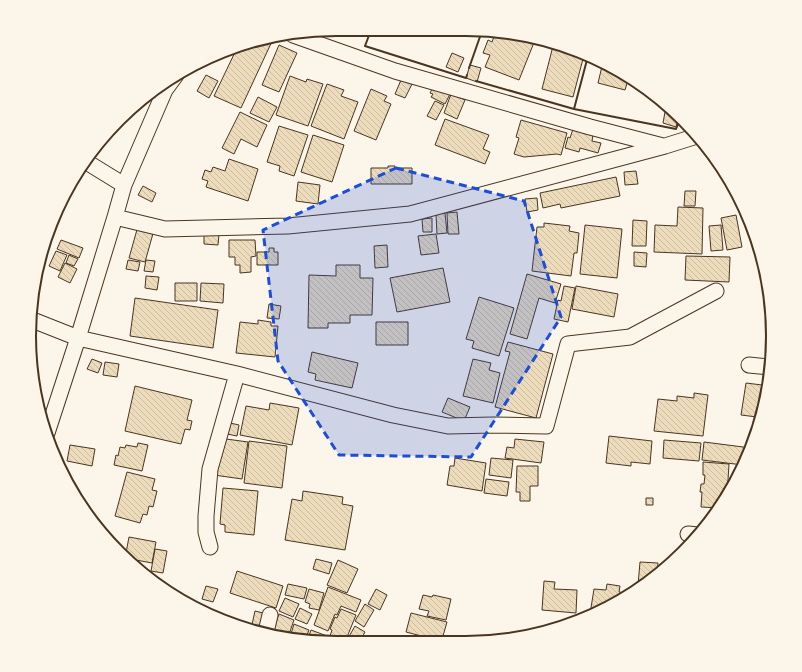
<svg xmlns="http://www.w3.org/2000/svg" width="802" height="672" font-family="'Asap Condensed',sans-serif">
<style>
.building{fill:url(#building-back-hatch);stroke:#4a3520}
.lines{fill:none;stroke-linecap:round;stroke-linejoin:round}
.street-casing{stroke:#4a3520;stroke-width:17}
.street{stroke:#fbf6e9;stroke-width:15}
.wall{stroke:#4a3520;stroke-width:2}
.marked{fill:#1d4ed8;fill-opacity:0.2;stroke:#1d4ed8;stroke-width:3;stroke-dasharray:8 5;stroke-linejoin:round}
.rim{fill:none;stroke:#4a3520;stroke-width:2}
</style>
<defs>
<pattern id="building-back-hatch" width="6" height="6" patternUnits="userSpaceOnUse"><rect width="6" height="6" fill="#ecdcbc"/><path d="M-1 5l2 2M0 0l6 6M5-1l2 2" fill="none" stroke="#ccbda1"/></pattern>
</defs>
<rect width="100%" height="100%" fill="#fbf6e9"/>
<path class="building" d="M496 31 506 32 535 40 519 80 485 67 490 55 483 53 488 40 492 42Z
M274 37 241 108 214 96 237 48 257 39Z
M279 45 297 53 279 92 262 85Z
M553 46 584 55 573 97 542 89Z
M452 53 464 58 458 72 446 67Z
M591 57 602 61 628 80 625 90 598 83 603 62 590 59Z
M470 65 481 68 477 82 466 78Z
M206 75 218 81 209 98 197 91Z
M290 76 306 82 307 79 323 84 308 126 276 115Z
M401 80 412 84 405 98 395 94Z
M327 84 344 90 341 96 358 102 344 139 311 126Z
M433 87 450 94 445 104 431 97 433 94 430 93Z
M371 89 387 96 384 101 391 104 376 140 354 131Z
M451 94 465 100 457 119 444 113Z
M258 97 277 107 269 122 250 113Z
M435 101 444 105 436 120 427 116Z
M240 112 267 125 257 147 241 139 234 154 222 148Z
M665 112 677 114 679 116 676 127 663 123Z
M445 119 489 135 483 149 490 152 485 164 435 145Z
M521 120 567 133 561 155 557 154 524 157 514 154 519 138 516 137Z
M279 126 308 135 294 176 279 171 280 166 267 162Z
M573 129 593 135 592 141 601 143 598 153 580 148 579 152 565 148 568 137 570 138Z
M313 135 344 145 332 182 301 172Z
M229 159 258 169 248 201 206 187 208 181 202 179 205 170 211 172 213 167 225 171Z
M388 166H395V168H412V184H371V168H388Z
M636 171 638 184 625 185 624 172Z
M616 177 620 196 561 208 560 204 543 208 540 193Z
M298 182 320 185 318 204 296 201Z
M143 186 156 193 152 202 138 195Z
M685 191H696L695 206H684Z
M537 198 538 210 527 212 525 199Z
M678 207 703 208 702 254 654 252 655 225 677 226Z
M457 212 459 234H448L447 213Z
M445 213 447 233 437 234 436 214Z
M736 215 742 247 727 250 721 218Z
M432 218V232H423L422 219Z
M633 220 647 221 646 246H632Z
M544 223 570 226 569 231 579 233 577 253H574L571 276 532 271 537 227H544Z
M585 225 622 229 617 278 580 274Z
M721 225 723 250 711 251 709 226Z
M138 226 154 230 145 262 129 258Z
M204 233 219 234 218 245 204 244Z
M436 234 439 253 421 255 418 236Z
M61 240 83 248 79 258 57 249Z
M229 240H255L256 256 251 257V272L240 273V265H235V257H229Z
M387 245 388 267 375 268 374 246Z
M269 248H274V252H278V265H257V252H269Z
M56 251 67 255 60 271 49 266Z
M634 252 647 253 646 267 634 266Z
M69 255 78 259 74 266 66 263Z
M686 256 730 257 729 282 685 280Z
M128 260 140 262 138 271 126 269Z
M146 260 155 261 153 272 144 271Z
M65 263 77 269 70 283 58 277Z
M336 265H360V278H373L372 315H350V323H328V328H308L309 275 336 276Z
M443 268 450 302 397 312 390 278Z
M527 274 561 284 555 303 539 298 527 339 510 334Z
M146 276 159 277 157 290 145 288Z
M175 283H197V301H175Z
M201 283 224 284 223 303 200 301Z
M564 286 575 288 568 322 554 319 558 300 561 301Z
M576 286 618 294 614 317 572 309Z
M479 297 514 308 499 356 472 348 474 341 466 339Z
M135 298 218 310 213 348 130 336Z
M269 304 281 306 279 319 267 318Z
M258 320 271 322V326H278L275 357 236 353 240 322 258 324Z
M376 322H408V345H376Z
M508 342 553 354 536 418 495 407 510 352 505 351Z
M312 352 358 363 352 388 315 380 316 374 308 372Z
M92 359 102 363 98 373 87 369Z
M473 359 491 363 489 370 500 373 493 403 463 396Z
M105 362 119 364 117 377 103 375Z
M746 383 762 385 757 417 741 415Z
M135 386 192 400 187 420 192 421 190 430 185 429 181 444 125 431Z
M694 393 708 395 703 436 654 431 658 399 677 401V396L694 398Z
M448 398 470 407 464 421 442 412Z
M270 403 299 408 292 445 240 435 246 406 269 410Z
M230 423 239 425 237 436 227 434Z
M609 436 652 441 650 464 631 462V466L606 463Z
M219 438 248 442 242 479 214 475Z
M515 439 544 442 541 463 505 458 507 447 514 448Z
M664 440 701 443 699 461 663 458Z
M249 441 287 446 282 488 244 483Z
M704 442 751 448 750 453 743 465 702 460Z
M138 443 148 445 142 471 114 465 116 455 118 456 120 447 125 448 126 445 137 447Z
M70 445 95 449 92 466 67 461Z
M455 458 486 463 482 491 447 485 450 466H454Z
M491 458 513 460 511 478 489 475Z
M703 462 729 464 727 496 720 508 701 507 702 492H700L701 484H704L705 475H703Z
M517 466H538V486H530V501H520V492H516Z
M127 472 155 479 152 490 157 491 153 507 149 506 147 515 143 514 140 523 115 516Z
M486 479 509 482 507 496 484 493Z
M223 488 258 491 254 535 225 532V525L220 524Z
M303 491 343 497 342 504 353 506 345 550 285 540 292 499 302 501Z
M646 498H653V505H646Z
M129 537 156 542 152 563 125 558Z
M155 549 167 551 163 573 151 571Z
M316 559 332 563 329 574 313 569Z
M338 560 358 569 347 593 327 585Z
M640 562 658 563 657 574 643 586 638 585Z
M237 571 283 586 276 608 230 593Z
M544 581 555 582 554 589 577 590 576 613 542 610Z
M288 584 307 588 304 599 285 595Z
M607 584 620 586 619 592 630 594 629 595 593 615 590 614 594 589 606 590Z
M206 586 218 589 213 602 202 599Z
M328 587 361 600 356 612 341 606 337 615 335 614 328 631 314 625Z
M309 589 324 593 319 610 309 608 310 604 305 602Z
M376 589 387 595 380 610 368 604Z
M423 595 432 597 433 595 451 599 446 620 427 616 429 611 419 609Z
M285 598 299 604 293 617 279 611Z
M365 604 374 610 364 627 355 621Z
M300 608 312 614 307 624 295 619Z
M341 609 356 615 345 642 330 636 332 630 330 629 335 617 337 618Z
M255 611 267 614 263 632 251 629Z
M411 613 447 622 441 643 428 640 429 638 406 632Z
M279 614 294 620 288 637 272 634Z
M294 624 309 630 305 640 290 637Z
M355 626 365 632 359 643 352 642 347 640Z
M311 630 327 636 324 642H316L307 641Z
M468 636 488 639V641L467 643Z"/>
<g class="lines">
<g class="street-casing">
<path id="street" d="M293 35 395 71 590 127 663 146
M85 161 124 185
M115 217 165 229 288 226 410 214 665 146 697 136
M30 319 78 338 237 374 393 415 448 426 493 425 546 426 568 344 630 337 716 291
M749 365 770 367
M47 433 78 338 115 217 124 185 165 90 176 75
M688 534 698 535
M210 547 206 532V516L210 469 237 374
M266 632 270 615"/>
</g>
<use href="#street" class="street"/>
<path class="wall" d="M371 30 365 46 466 78 467 75
M469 68 482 31
M476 81 574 109 588 56
M574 109 676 129 678 124"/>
</g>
<path class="marked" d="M396 168 524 201 561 317 471 457 339 455 278 361 263 230Z"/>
<path d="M0 0H802V672H0ZM336 36H466A300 300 0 0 1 766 336V336A300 300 0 0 1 466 636H336A300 300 0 0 1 36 336V336A300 300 0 0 1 336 36Z" fill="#fbf6e9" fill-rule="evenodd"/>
<path class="rim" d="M336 36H466A300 300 0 0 1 766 336V336A300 300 0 0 1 466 636H336A300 300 0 0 1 36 336V336A300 300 0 0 1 336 36Z"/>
</svg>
